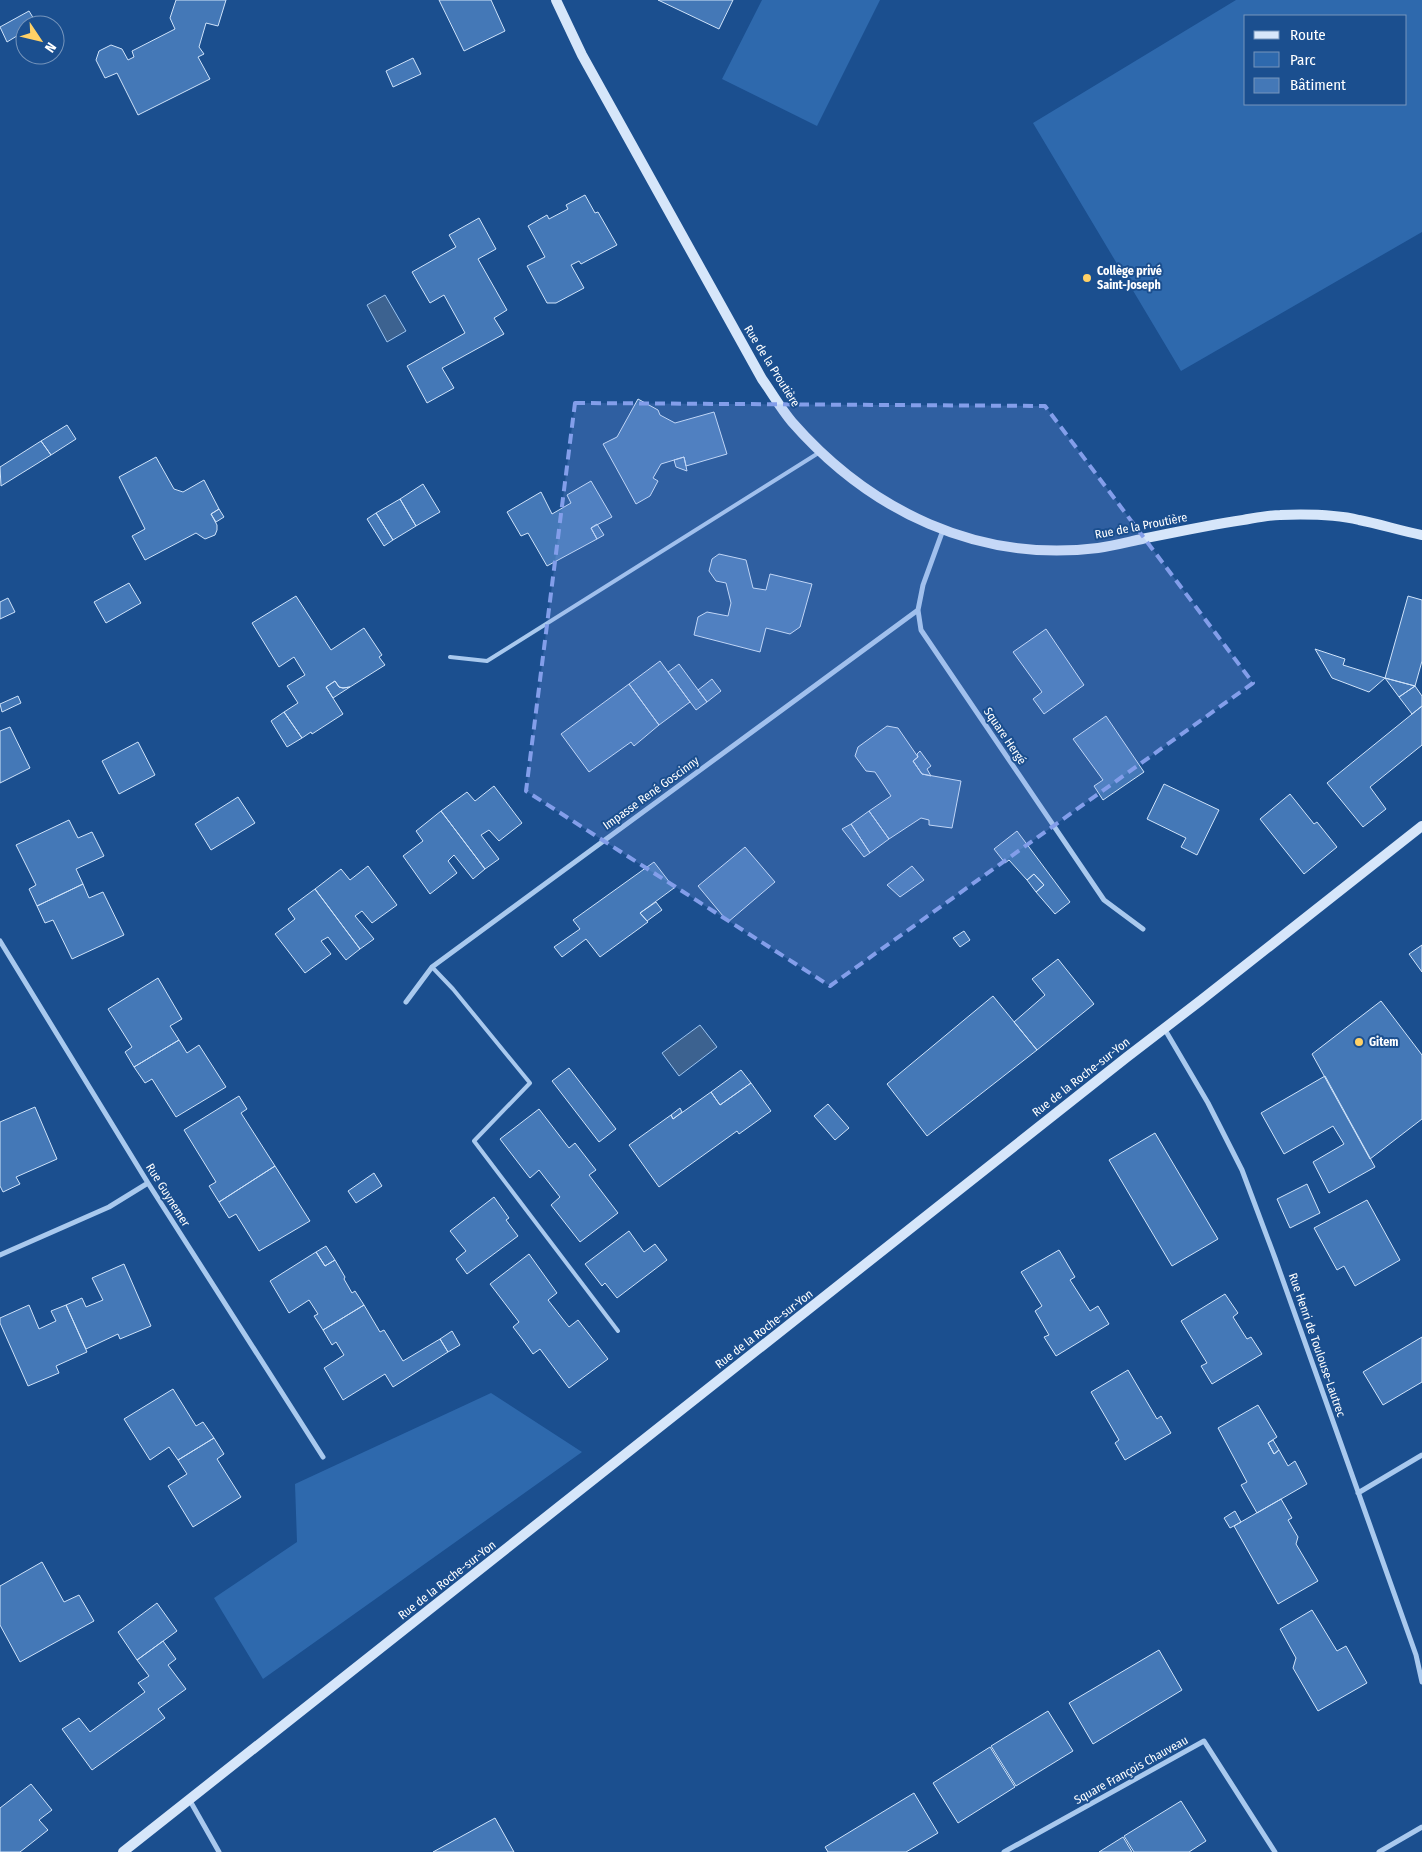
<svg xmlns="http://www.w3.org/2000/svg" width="1422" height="1852" font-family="'Fira Sans Condensed',sans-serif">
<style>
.green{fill:#2e69ad;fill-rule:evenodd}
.water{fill:#3c6290;stroke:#9cc4f0}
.building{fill:#4478b7;stroke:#cfe3fa}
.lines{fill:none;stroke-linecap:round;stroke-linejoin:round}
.lane{stroke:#a9c9ee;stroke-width:4}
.street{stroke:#a9c9ee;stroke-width:5}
.secondary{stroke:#d6e6fa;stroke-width:10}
.marked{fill:#839eea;fill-opacity:0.2;stroke:#839eea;stroke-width:4;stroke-dasharray:10 6;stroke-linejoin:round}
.poi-dot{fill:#ffd166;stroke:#1b4f8f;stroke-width:2}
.labels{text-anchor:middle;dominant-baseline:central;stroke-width:4;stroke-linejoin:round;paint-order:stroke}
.poi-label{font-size:12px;font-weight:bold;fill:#fff;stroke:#1b4f8f;text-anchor:start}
.street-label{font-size:12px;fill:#fff;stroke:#1b4f8f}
</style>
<rect width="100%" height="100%" fill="#1b4f8f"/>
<path class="green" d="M762 0H880L817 126 722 79Z
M1236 0H1422V232L1181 371 1033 123ZM1406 16V104H1246V16Z
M491 1393 582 1452 263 1679 214 1598 297 1542 295 1484Z"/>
<path class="water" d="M385 295 406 331 387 342 367 305Z
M700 1025 717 1047 679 1076 662 1053Z"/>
<path class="building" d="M176 0H226L218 26 206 23 199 47 204 54 198 57 210 79 138 115 117 73 105 78 96 60 99 51 111 45 122 49 128 60 134 57 132 51 175 29 170 18Z
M439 0H491L505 31 464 51Z
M658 0H733L719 29Z
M29 11 37 24 25 25V31L7 42 0 27Z
M413 58 421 74 393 87 386 71Z
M585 195 595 213 598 212 617 245 581 264 579 261 571 265 584 288 556 303H547L527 266 545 257 528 226 547 215 549 219 568 209 566 205Z
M479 218 496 249 478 259 507 310 494 318 504 334 442 368 454 388 427 403 407 366 465 333 444 295 430 303 412 272 456 247 449 235Z
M638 399 658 410 660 415 675 423 714 412 727 454 686 466 684 457 661 464 653 478 658 481 650 496 636 504 603 444 617 437Z
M67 425 76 439 51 455 41 441Z
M41 441 51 455 1 486 0 467Z
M156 457 174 489 183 492 204 480 219 509 211 514 217 525V530L215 535 205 539 196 533 145 560 132 536 145 529 119 477Z
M684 457 686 466 687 471 676 467 674 460Z
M591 481 612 517 591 528 597 539 547 566 528 533 521 536 507 512 541 492 552 514 571 503 567 495Z
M423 484 440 512 416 526 400 499Z
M400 499 416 526 393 540 376 513Z
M219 509 224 517 216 522 211 514Z
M376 513 393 540 384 546 367 519Z
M597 524 604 535 597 539 591 528Z
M719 554 746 560 753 588 766 590 770 574 812 584 800 627 790 634 766 628 760 652 694 635 698 617 707 612 728 616 731 603 726 583 716 581 709 571 712 559Z
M129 583 141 603 106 623 94 602Z
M296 596 331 650 364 628 382 655 379 657 385 665 350 687 343 688 339 687 335 681 326 687 343 714 312 734 311 732 302 738 284 712 298 703 287 686 305 675 294 657 279 667 252 623Z
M1408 596 1422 600V661L1415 686 1385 678Z
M8 598 15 612 0 619V602Z
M1046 629 1084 685 1044 714 1033 699 1042 692 1013 652Z
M1315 649 1345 659 1343 665 1385 678 1369 692 1332 678Z
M660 661 690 702 659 725 629 684Z
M679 664 707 702 696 710 668 672Z
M1385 678 1415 686 1399 697Z
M712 679 721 691 707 702 698 690Z
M335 681 339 687 343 688 350 687 333 698 326 687Z
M629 684 659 725 634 746 631 742 589 772 561 734Z
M1415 686 1422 696V706L1412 714 1399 697Z
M18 696 21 703 2 712 0 704Z
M1422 706V745L1370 787 1386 809 1363 827 1327 783Z
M284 712 302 738 287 747 271 721Z
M1106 716 1144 772 1103 800 1094 786 1103 780 1073 739Z
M887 726 898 728 918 757 913 761 922 774 961 781 952 828 929 825V820L921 818 889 839 869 811 891 796 875 772 866 771 855 756 858 747Z
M10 727 30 768 0 783V731Z
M138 742 155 775 119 794 102 761Z
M920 751 931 766 927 769 931 776 922 774 913 761 918 757 917 754Z
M1164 784 1219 810 1197 855 1181 847 1186 838 1147 819Z
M494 786 522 823 499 841 489 830 481 835 499 859 485 869 441 811 467 792 475 801Z
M1290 794 1314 824 1317 822 1337 847 1304 874 1260 819Z
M238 797 255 823 211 850 195 824Z
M441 811 485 869 473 879 454 855 448 861 457 873 430 894 403 856 423 841 416 831Z
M869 811 889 839 870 853 851 824Z
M69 820 78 838 92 832 104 856 76 869 83 884 37 906 29 889 36 885 16 845Z
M851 824 870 853 864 857 842 829Z
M1017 831 1070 902 1055 914 1036 892 1044 885 1034 874 1027 880 1009 860 1005 863 994 849Z
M745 847 775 882 728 922 698 886Z
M654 862 674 888 640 913 648 922 600 957 586 939 562 957 554 947 580 929 573 920Z
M368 866 397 905 372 923 362 911 355 916 374 939 360 949 315 889 341 869 350 880Z
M912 866 924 880 900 897 887 885Z
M1034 874 1044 885 1036 892 1027 880Z
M83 884 89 898 103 892 124 935 72 959 53 920 45 923 37 906Z
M315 889 360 949 346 960 328 937 321 941 331 954 305 973 275 934 295 919 288 909Z
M656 902 662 910 647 921 640 913Z
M964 931 970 940 960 947 953 938Z
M1422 945V972L1409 954Z
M1058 959 1094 1004 1037 1050 1014 1022 1045 995 1032 979Z
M158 978 182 1019 170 1026 179 1040 134 1067 125 1052 132 1047 108 1009Z
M993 996 1037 1050 927 1136 887 1084Z
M1381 1001 1422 1055V1119L1370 1159 1312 1054Z
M179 1040 187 1053 199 1045 226 1087 176 1117 152 1079 145 1083 134 1067Z
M569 1068 616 1129 599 1142 552 1081Z
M741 1070 751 1083 720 1105 711 1092Z
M1325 1076 1375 1167 1329 1193 1313 1162 1344 1144 1333 1126 1284 1154 1261 1113Z
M751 1083 771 1111 739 1134 737 1131 659 1187 629 1145 671 1115 673 1119 711 1092 720 1105Z
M239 1096 247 1109 241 1113 275 1166 219 1202 209 1186 216 1182 184 1130Z
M828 1104 849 1128 835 1140 814 1116Z
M35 1107 57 1159 16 1177 20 1184 3 1192 0 1186V1122Z
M680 1108 682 1112 673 1119 671 1115Z
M539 1109 569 1148 575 1143 596 1170 589 1175 618 1213 580 1242 551 1205 560 1197 539 1170 530 1178 500 1139Z
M1155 1133 1218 1239 1172 1266 1109 1160Z
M275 1166 310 1221 259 1251 236 1214 229 1218 219 1202Z
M374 1173 382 1186 356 1203 348 1191Z
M1307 1184 1320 1213 1290 1228 1277 1199Z
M494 1197 509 1218 506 1220 518 1236 467 1274 456 1259 466 1251 450 1231Z
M1367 1200 1400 1260 1355 1286 1344 1266 1337 1270 1314 1228Z
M629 1231 644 1252 655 1244 667 1260 617 1298 605 1283 602 1286 585 1264Z
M326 1246 335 1260 325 1266 316 1252Z
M1059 1250 1075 1277 1070 1280 1090 1311 1098 1306 1109 1324 1056 1356 1044 1337 1049 1335 1035 1311 1042 1306 1021 1272Z
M316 1252 325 1266 335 1260 345 1277 344 1279 352 1293 355 1291 364 1305 323 1330 314 1316 318 1314 309 1300 289 1313 270 1281Z
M529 1254 557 1293 548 1300 569 1327 578 1320 608 1359 569 1388 540 1349 533 1354 523 1340 513 1327 519 1322 490 1284Z
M124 1264 151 1326 120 1339 118 1334 86 1349 66 1305 82 1298 86 1307 103 1300 92 1278Z
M1225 1294 1238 1313 1233 1317 1247 1339 1251 1337 1262 1354 1212 1384 1201 1366 1207 1363 1181 1321Z
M29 1305 39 1329 56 1321 51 1311 66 1305 87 1352 56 1366 59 1373 28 1386 0 1323V1318Z
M364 1305 380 1332 384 1330 403 1361 440 1339 448 1352 393 1387 385 1374 343 1400 324 1368 344 1355 336 1342 332 1345 323 1330Z
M452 1331 460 1345 448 1352 440 1339Z
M1422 1337V1382L1383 1405 1363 1372Z
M1128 1370 1157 1419 1161 1416 1171 1433 1125 1460 1115 1443 1119 1440 1091 1392Z
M173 1389 196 1426 203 1422 214 1438 178 1460 169 1447 150 1460 124 1419Z
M1258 1405 1277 1437 1268 1443 1274 1454 1279 1450 1288 1466 1295 1461 1307 1484 1257 1513 1241 1485 1247 1482 1218 1428Z
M214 1438 224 1454 217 1459 241 1497 193 1527 168 1486 187 1474 178 1460Z
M1273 1440 1279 1450 1274 1454 1268 1443Z
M1281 1499 1292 1518 1288 1520 1298 1537 1296 1544 1318 1581 1278 1604 1234 1526Z
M1235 1511 1241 1522 1230 1528 1224 1518Z
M42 1562 64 1602 79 1595 94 1621 20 1662 0 1625V1586Z
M157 1603 177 1631 137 1660 118 1632Z
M1312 1610 1337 1651 1346 1646 1367 1683 1318 1711 1293 1668 1296 1658 1280 1629Z
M163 1641 176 1659 168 1665 186 1689 158 1709 165 1718 92 1770 62 1729 79 1718 90 1732 145 1692 138 1683 149 1676 137 1660Z
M1159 1650 1182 1690 1093 1744 1069 1703Z
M1048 1711 1073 1751 1016 1786 991 1746Z
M990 1747 1015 1787 958 1823 933 1783Z
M31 1784 52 1810 39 1820 48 1830 20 1852H0V1808Z
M914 1793 938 1833 906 1852H828L825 1847Z
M1181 1801 1206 1841 1189 1852H1134L1124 1836Z
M495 1818 514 1852H433Z
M1123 1837 1132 1852H1099Z"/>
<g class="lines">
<path class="lane" d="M450 657 487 661 820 452
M432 967 453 989 530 1083 474 1141 618 1331"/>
<path class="street" d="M943 530 923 585 918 610 921 630 1104 900 1143 929
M0 941 148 1183 323 1457
M406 1002 432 967 918 610
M1164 1028 1208 1103 1242 1170 1275 1258 1416 1655 1422 1682
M0 1255 109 1207 148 1183
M1358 1493 1422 1455
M189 1799 219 1852
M1004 1852 1204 1741 1275 1852
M1379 1852 1422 1827"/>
<path class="secondary" d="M556 0 582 55 762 379C772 393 781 409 792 422 870 511 978 563 1098 548 1113 546 1128 542 1142 539 1176 532 1209 525 1243 520 1255 518 1268 515 1280 515 1307 514 1334 514 1359 520 1380 524 1401 531 1422 535
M123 1852 1127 1057 1200 1001 1422 826"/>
</g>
<path class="marked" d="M575 403 1045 406 1253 683 830 986 526 791Z"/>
<g class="poi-dot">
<circle cx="1087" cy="278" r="5"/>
<circle cx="1359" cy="1042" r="5"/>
</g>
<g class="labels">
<g class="poi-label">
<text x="1097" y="271">Collège privé<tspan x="1097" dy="14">Saint-Joseph</tspan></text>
<text x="1369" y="1042">Gitem</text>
</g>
<g class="street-label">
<text transform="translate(772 366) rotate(58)">Rue de la Proutière</text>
<text transform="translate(1141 526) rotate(-11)">Rue de la Proutière</text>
<text transform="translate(1005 736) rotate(56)">Square Hergé</text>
<text transform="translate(651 793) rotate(-36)">Impasse René Goscinny</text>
<text transform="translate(1081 1077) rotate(-38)">Rue de la Roche-sur-Yon</text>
<text transform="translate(168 1195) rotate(58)">Rue Guynemer</text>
<text transform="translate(764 1329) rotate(-38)">Rue de la Roche-sur-Yon</text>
<text transform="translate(1317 1345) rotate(71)">Rue Henri de Toulouse-Lautrec</text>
<text transform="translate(447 1580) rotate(-38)">Rue de la Roche-sur-Yon</text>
<text transform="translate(1131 1770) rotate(-29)">Square François Chauveau</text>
</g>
</g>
<rect x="1244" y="15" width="162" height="90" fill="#1b4f8f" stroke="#7695bc"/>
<rect x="1254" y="31" width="25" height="8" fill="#d6e6fa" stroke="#7695bc"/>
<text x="1290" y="40" font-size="15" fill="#ffffff">Route</text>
<rect x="1254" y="52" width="25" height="15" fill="#2e69ad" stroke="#7695bc"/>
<text x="1290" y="65" font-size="15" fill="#ffffff">Parc</text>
<rect x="1254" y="78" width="25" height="15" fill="#4478b7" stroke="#7695bc"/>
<text x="1290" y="90" font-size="15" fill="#ffffff">Bâtiment</text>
<g transform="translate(40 40) rotate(125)"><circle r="24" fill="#1b4f8f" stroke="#7695bc"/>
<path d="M0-4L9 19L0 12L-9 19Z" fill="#ffd166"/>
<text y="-8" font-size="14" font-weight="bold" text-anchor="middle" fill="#ffffff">N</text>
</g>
</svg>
